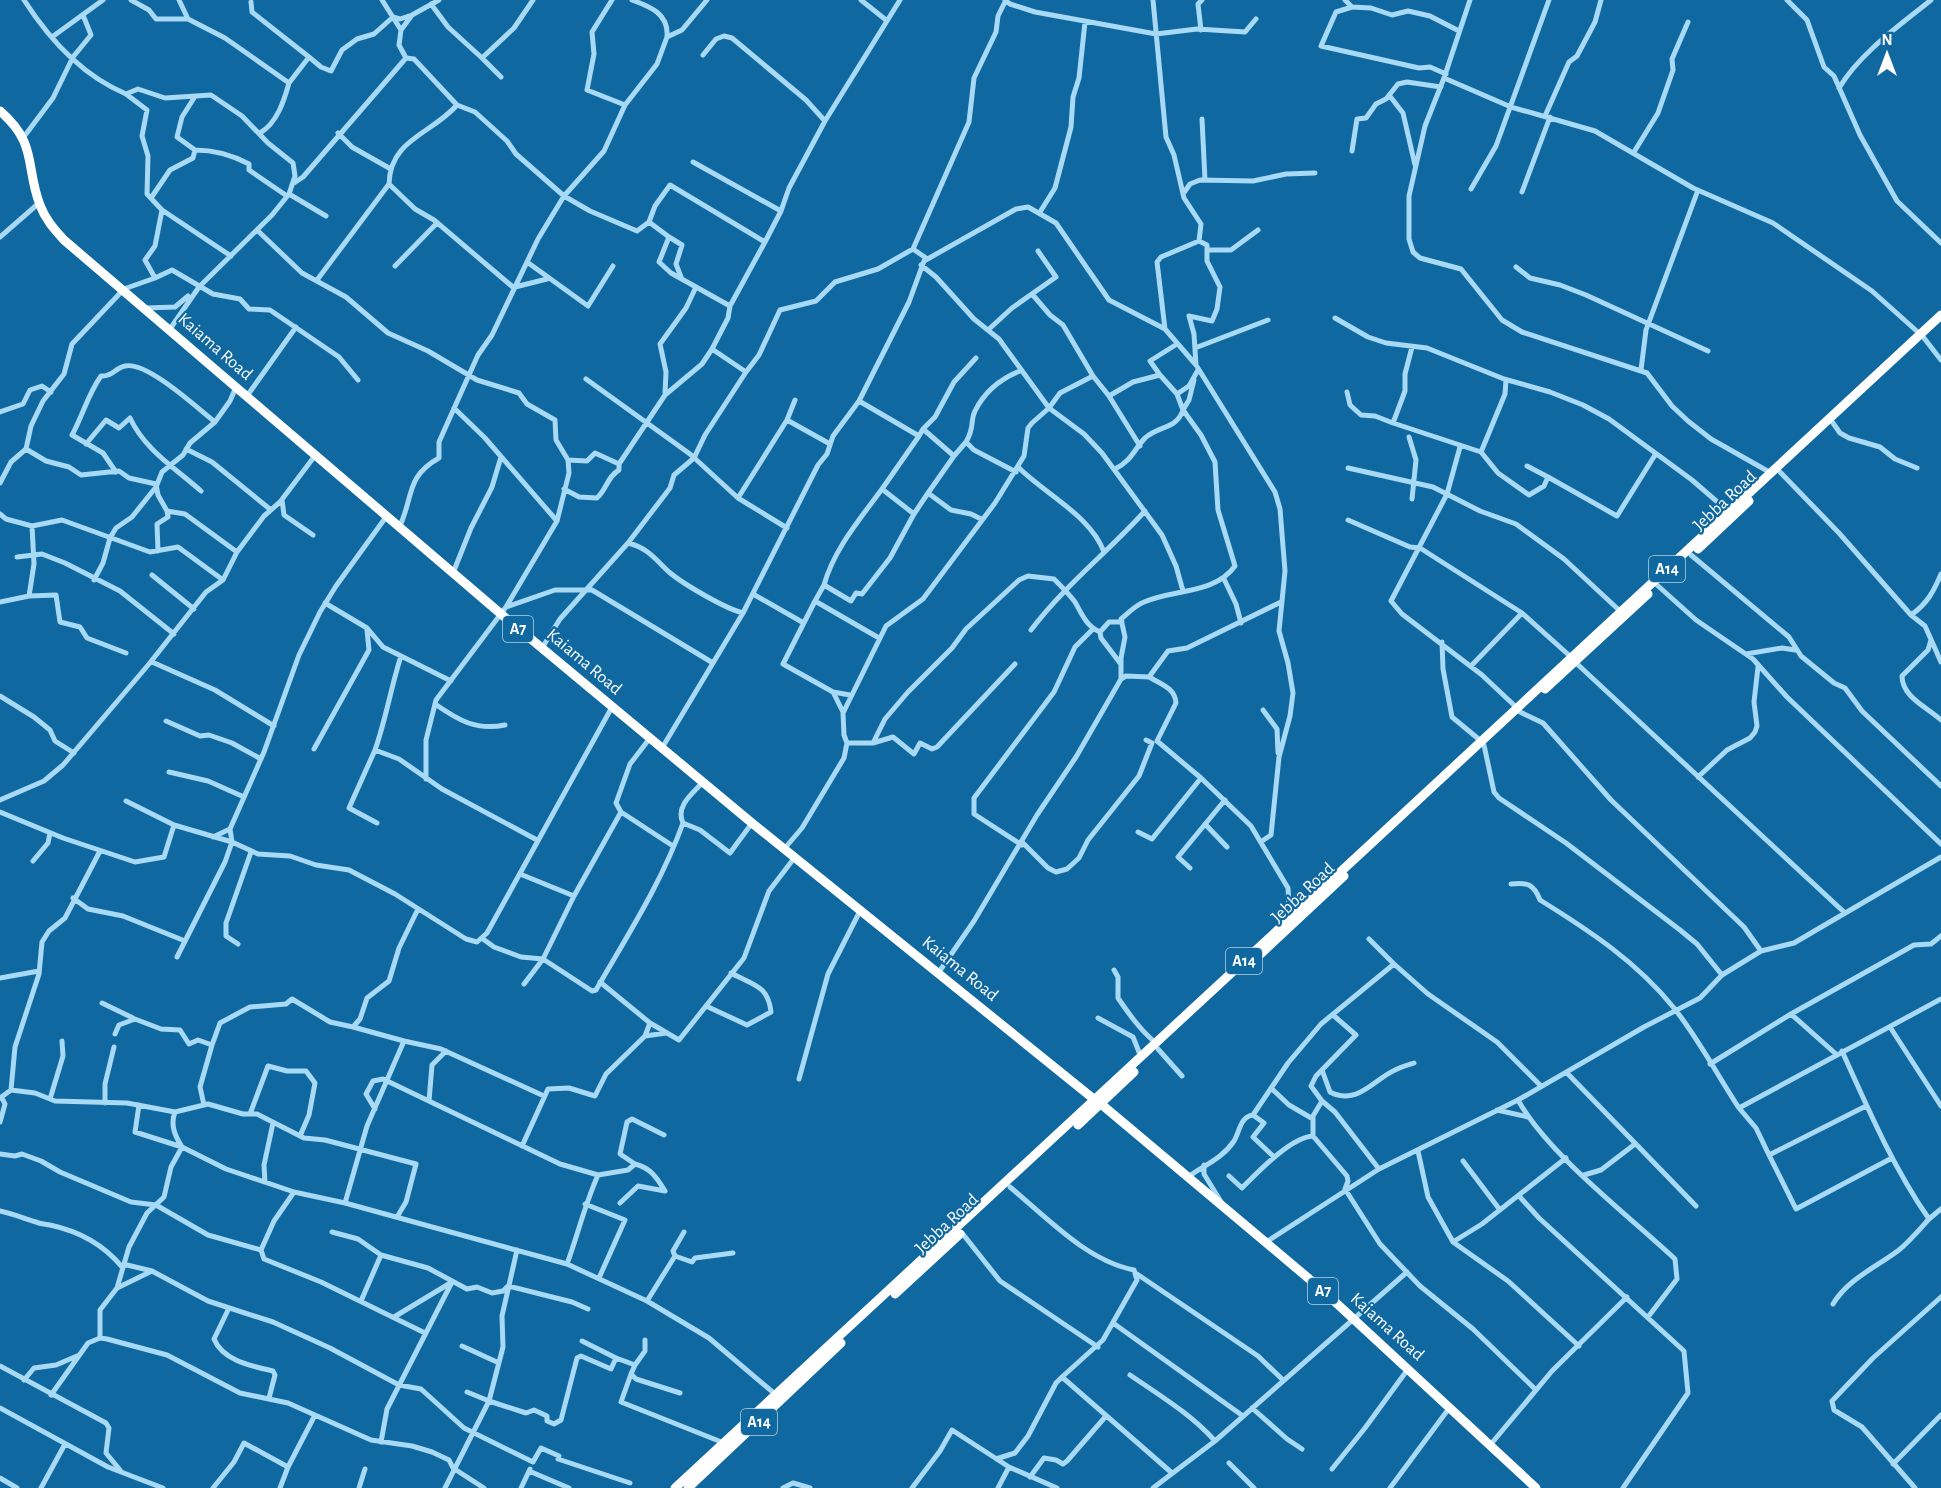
<svg xmlns="http://www.w3.org/2000/svg" width="1941" height="1488" font-family="'Alegreya Sans',sans-serif">
<style>
.lines{fill:none;stroke-linecap:round;stroke-linejoin:round}
.street{stroke:#a8d9f5;stroke-width:5}
.highway{stroke:#fff;stroke-width:9}
.labels{text-anchor:middle;dominant-baseline:central;stroke-width:4.5;stroke-linejoin:round;paint-order:stroke}
.shield{fill:#1068a0;stroke:#b7d2e2;stroke-width:1.5}
.shield-label{font-size:16px;font-weight:bold;fill:#fff}
.street-label{font-size:18px;fill:#fff;stroke:#1068a0}
</style>
<rect width="100%" height="100%" fill="#1068a0"/>
<g class="lines">
<path class="street" d="M24 0C49 39 83 76 126 94L138 89 165 98 211 95 242 116 268 143 293 163 295 176 289 194 272 215 199 287 170 329
M131 0 149 10 156 19H188
M179 0 188 19 225 38 289 83C284 101 277 123 260 133
M382 0 401 30 399 45 406 58 414 59 457 105C432 134 390 139 389 184L415 209 434 220 514 288
M632 0C651 7 669 14 667 37
M861 0 886 20
M1005 0 1010 4 1035 12 1156 34 1197 29 1245 32 1256 19
M1153 0 1166 137 1174 155 1184 198 1201 224 1199 241 1161 257 1157 262 1165 329
M1345 0 1352 7 1371 8 1392 15 1408 11 1430 16 1459 31
M1470 0 1444 78 1425 126 1409 196V239L1413 252 1420 258 1461 269 1502 320 1522 332 1647 373 1672 406 1688 421 1711 439 1771 473
M1787 0 1807 20 1824 67 1834 76 1860 135 1897 201 1941 243
M251 2 252 12 309 57 289 83
M431 4 448 27 482 58
M1352 7 1336 12 1321 46 1419 68 1430 67 1446 74
M401 30 412 15 439 0
M1201 30 1198 4 1202 0
M52 37 103 0
M703 55 716 39 724 36 732 38 806 100 825 121
M309 57 321 67 331 71 342 50 357 39 374 34 393 17 400 19 412 15
M501 77 482 58 514 28 533 0
M1444 78 1511 107 1595 131 1693 188 1773 223 1872 291 1920 334
M1839 88C1861 52 1899 26 1931 0
M126 94 147 110 142 136 148 156 147 194 162 210 231 256
M1389 95 1403 113 1415 165
M194 98 182 117 177 137 195 150
M457 105 475 112 507 141 516 154 564 196 590 211 637 231 649 222
M625 105 657 64 667 37 682 30 707 0
M1545 116 1569 62 1577 56 1595 22 1601 0
M1202 119 1205 180
M338 133 352 147 389 168
M23 138 53 98 73 57 91 35 83 15
M1352 151 1357 119 1366 118 1376 104 1386 99 1398 84 1407 82 1441 87
M1634 152 1658 113 1673 70 1672 59 1688 22
M693 162 781 211 765 242
M294 183 303 177 406 58
M1471 189 1496 146 1549 0
M1522 192 1550 117
M289 194 326 216
M1183 194 1190 184 1200 180 1253 181 1286 174 1315 173
M151 198 170 170 193 158 195 150C215 150 232 155 249 164V170L287 196
M781 211 789 188 825 121 900 0
M1040 212 1055 188 1071 127 1073 97 1079 78 1085 22
M257 230 302 273 346 297 388 333 428 351 477 380 519 393 527 404 555 420 556 440 568 460
M0 237 39 203
M669 237 682 245 676 264 681 277
M913 249 969 122 974 78 996 32 998 16 1006 0
M1207 250H1231L1258 230
M527 262 588 306 613 266
M921 265 936 277 974 319 999 339 1049 408 1084 434 1102 453 1162 535 1176 566 1183 591
M395 266 437 223
M1516 267 1530 278 1560 285 1586 295 1708 351
M155 278 172 270 213 294 240 299 249 309 270 310 339 357 358 380
M317 280 389 184
M515 287 547 279
M696 287 671 273 659 262 669 237 649 222 655 206 670 185 765 242 730 306
M1032 294 1050 315 1063 325 1093 376
M146 308 175 307 188 296
M1335 318 1368 337 1386 343 1427 348 1504 379 1550 392 1583 405 1609 419 1692 480 1729 512
M988 330 1012 308 1056 277 1038 251
M1924 338 1941 360
M1412 347 1405 374V391L1393 423 1481 452
M1195 348 1268 320
M1196 365 1194 334 1189 316 1212 321 1217 309 1220 287 1207 261V245L1199 241
M1641 370 1646 330 1698 190
M1160 375 1150 361 1177 344
M586 379 690 454 738 498 787 528
M1506 380 1505 394 1481 452 1498 473 1529 495 1544 486 1548 477 1527 466
M1347 392 1350 405 1361 415 1375 416 1393 423
M665 393 666 372 660 344 686 308 696 287 730 306 728 318 712 349
M1177 394 1189 386 1198 370
M247 396 296 327
M1109 396 1140 446
M859 401 919 436 923 429 954 456 966 442 974 450 1016 472
M454 408 485 438 557 521
M0 412 23 404 30 390 42 386 51 392
M787 420 795 400
M1833 423 1840 433 1849 438 1880 447 1895 459 1917 468
M923 429 935 417 954 382 976 358
M919 436 882 489 914 514 928 493
M1409 437 1416 460 1412 499
M966 442C975 427 970 421 975 411 985 391 1000 379 1020 371
M86 444 106 420 119 428 130 418C145 450 175 468 201 491
M1460 447 1447 494 1391 601 1402 614 1482 675 1516 707
M26 449 46 461 69 467 81 475 119 471 129 478 156 484 158 495 167 511 185 514 237 552
M186 449 212 462 271 510
M954 456 928 493 951 510 971 514 981 519
M1018 467C1045 494 1091 516 1104 552
M1348 468 1433 487 1480 511 1516 524 1564 559 1620 611
M1115 469C1132 460 1133 451 1145 438 1159 425 1176 430 1183 410L1201 435 1215 462 1218 510 1235 566C1215 594 1174 589 1144 602 1136 605 1128 613 1121 619L1125 637 1121 658V679
M116 472 103 453 72 435C83 415 88 394 101 376 112 377 115 368 125 366 147 361 197 408 215 422
M1780 472 1839 533 1911 615 1925 626 1941 662
M1548 477 1617 516 1655 455
M0 483 11 462 26 449 31 426 43 401 64 374 72 344 124 289 155 278 145 260 155 246 162 210
M564 489 579 497 597 498C607 489 607 477 619 470V464
M738 498 787 420 830 444
M282 500 284 515 313 535
M0 514 6 519 32 526 62 520 150 552 178 547 223 580
M1348 520 1410 547 1420 548 1522 613 1471 666
M399 528C414 497 405 477 439 458V442L447 424 478 355 492 335 538 239 564 196 604 151 625 105 587 90 594 54 592 32 612 0
M628 543 670 488 674 475 694 458 705 435 746 372
M158 551 157 524 168 517 167 511
M1691 555 1789 637 1801 656 1834 683 1845 688 1862 711 1941 786
M17 557 42 554 65 563 120 591 174 634
M453 573 471 528 492 487 501 457
M152 575 194 609
M1224 579 1236 604 1241 623
M94 580 103 563 110 538 116 528 132 517 156 487 162 472 183 455 190 443 215 422 230 401 236 387
M824 585C834 549 860 519 882 489
M1657 585 1696 620 1753 659 1787 697 1941 844
M753 594 802 622
M29 596 56 595 60 622 80 627 87 638 126 653
M815 601 824 585 851 601 856 593 862 594 890 558 914 514
M0 602 29 596 34 564 32 526
M325 603 367 628 383 647 451 681
M506 607 555 590H592L713 663 743 613 818 465 827 454 833 436 859 401 909 302 924 261 1016 209 1028 207 1056 223 1109 300 1165 329 1196 365 1275 492 1280 509 1285 571 1279 631 1288 663 1293 693 1290 716 1279 757 1271 835 1262 841
M1522 613 1571 657
M1911 615C1927 604 1934 591 1941 574
M1031 630C1064 586 1108 552 1145 511
M1100 632 1109 622H1122
M1931 640 1928 650 1902 676C1902 697 1927 707 1941 720
M1442 642 1443 669 1452 717 1481 741
M542 648 560 619 628 543C648 548 655 559 669 572 683 584 726 609 743 613
M1746 654 1782 648 1795 650
M152 662 215 690 274 726
M1575 662 1845 913
M1149 677C1161 684 1175 688 1176 703L1157 741 1201 778 1251 826 1288 888 1289 906 1295 914
M834 694 843 712
M850 695 833 692 783 664 815 601 879 638
M0 696 34 717 50 730 55 741 74 753
M435 704C458 720 476 731 505 725
M1263 710 1277 729 1278 753
M1520 712 1543 723 1611 800 1744 927 1761 951
M166 721 200 736 209 735 232 743 261 759
M650 738 630 764 616 803 621 812 673 846
M847 743H873L893 737 914 754 920 743 932 749 937 747 1015 664
M873 743 885 719 908 692 952 648 966 629 1019 580 1028 576 1054 579C1061 586 1069 594 1075 602 1082 614 1086 626 1100 632L1101 638 1120 663
M1484 745 1494 792 1499 798 1566 843 1680 930 1697 944 1722 975
M662 748 713 663
M314 749 369 650 367 630
M375 750C386 719 391 687 401 656
M169 772 208 781 244 797
M1698 777 1727 750 1750 738 1755 732 1757 726 1754 702 1758 667
M426 779V740L436 700 506 607 557 521 569 473 568 460 587 461 595 453 619 464 665 395 702 364 712 349 746 372 759 355 780 310 816 301 835 282 878 269 913 249 926 258
M0 800 44 781 63 765 149 664 206 592 223 580 237 552 264 516 280 502 314 457
M126 801 174 825
M0 812 63 838 135 862 164 857 174 825 232 842 258 854 290 856 316 865 349 870 395 894 466 939 477 942 487 933 612 707
M377 823 349 808 375 750 399 759 442 789 537 840
M683 823C675 806 693 793 703 782
M1205 824 1227 847
M1138 832 1152 839 1201 778
M213 837 230 829
M1023 843 1048 868 1056 872 1067 869 1079 858 1088 840 1139 776 1152 743 1146 740
M1022 845 974 814V798L1054 692 1075 647 1093 629
M785 848 802 828 844 758 847 743 844 735 843 713 886 626 923 599 995 503 1024 456 1028 428 1032 423 1049 408 1060 393 1093 376 1109 396 1133 382 1160 375 1177 394 1183 410 1189 400 1194 380
M33 861 48 843 50 833
M1190 868 1178 857 1225 800
M520 874 574 896 621 812
M1511 884C1527 882 1534 884 1540 900 1590 931 1637 962 1674 1008 1698 1038 1718 1076 1739 1108L1941 999
M73 898 88 909 123 916 185 941
M483 939 494 947 521 957 543 959 592 991 596 990C627 936 662 882 683 823L700 830 730 853 752 823
M1369 939 1394 964
M238 944 226 936V923L251 852
M177 957 225 862 232 842 230 829 264 752 299 655 320 612 336 586 386 517
M1114 970 1118 977V998C1129 1014 1141 1031 1156 1043
M939 972 974 921 1037 815 1076 757 1121 679 1126 676 1149 677 1168 651 1187 648 1281 602
M0 978 39 971
M600 982 650 1023 679 1040 744 958 769 891 795 857
M524 984 543 959 574 896
M102 1003 133 1018
M706 1006 747 1025 771 1012C768 985 753 985 731 973
M1791 1014 1914 945 1931 944 1941 936
M1098 1018 1133 1037 1141 1057
M1890 1027 1941 1106
M115 1034 119 1025 135 1019 161 1029 180 1030 189 1044 198 1040 212 1045 200 1087 204 1105
M645 1036 666 1033
M404 1041 441 1049 544 1096
M212 1045 220 1023 250 1007 286 1004 292 999 330 1022 353 1027
M1158 1049 1182 1076
M1842 1051C1868 1109 1893 1167 1929 1219L1941 1209
M1710 1064 1791 1014 1836 1054
M1322 1070 1330 1092C1357 1106 1373 1080 1395 1070 1401 1067 1408 1065 1414 1063
M1567 1073 1696 1206
M799 1079 828 974 861 909
M1271 1088 1289 1105 1313 1119
M11 1090 15 1047 39 974 42 942 49 931 65 918 100 851
M0 1098 11 1090 35 1093 55 1101 127 1103 175 1112 208 1104 243 1114H257L304 1138 325 1140 416 1164 406 1202 397 1217
M50 1099 63 1056 62 1041
M1518 1100C1548 1154 1628 1215 1675 1259L1677 1279 1648 1317
M429 1101 432 1065 446 1051
M1322 1101 1335 1112 1379 1169
M105 1103V1084L114 1047
M139 1105 135 1132 182 1147C175 1136 170 1125 175 1112
M1866 1106 1769 1155 1796 1209 1892 1158
M1739 1108 1756 1128 1769 1155
M375 1109 366 1094 373 1081 383 1079 560 1164 598 1175C585 1204 578 1234 567 1264
M1497 1110 1528 1117
M250 1114 268 1066 287 1071H306L315 1083 309 1115 300 1136
M0 1122 5 1104 2 1098
M1313 1136 1347 1176 1348 1181 1345 1189 1380 1244 1420 1286 1473 1329 1535 1389
M522 1146 548 1089 569 1088 595 1096 606 1074 645 1036 650 1023
M1418 1151 1428 1197 1453 1242 1508 1281 1579 1346
M0 1154 15 1156 22 1154 41 1161 60 1172 131 1202 156 1205 208 1235 261 1250
M1274 1157 1253 1137 1264 1123 1253 1115 1288 1063 1321 1024 1394 964 1428 994 1497 1042 1541 1086
M1463 1161 1500 1210
M635 1164 620 1154 627 1122 632 1119 664 1135
M1204 1165V1174L1223 1205
M598 1175 628 1170 635 1164C651 1168 657 1178 665 1191L638 1186 620 1203
M1584 1175 1601 1170 1635 1144
M1229 1176 1242 1188C1258 1172 1291 1137 1313 1136V1116L1322 1101 1311 1086 1316 1076 1356 1035 1333 1015
M1188 1177C1204 1165 1222 1159 1234 1141 1240 1131 1240 1117 1253 1115
M265 1182 264 1165 273 1123
M1010 1187C1046 1217 1087 1261 1134 1270L1137 1280 1103 1340 1062 1377
M294 1192 226 1169 182 1147 171 1167 164 1197 147 1213 129 1247 117 1288 152 1271 208 1301 273 1322 330 1348 399 1385 421 1389 464 1428 533 1462 541 1448 559 1456 558 1459 630 1483
M1519 1196 1539 1218 1684 1351 1688 1393 1623 1488
M345 1203 367 1126 404 1041 353 1027 360 1019 367 998 389 981 399 948 418 909
M585 1204 625 1220 599 1278
M0 1211C13 1214 23 1218 36 1222 40 1224 45 1224 50 1225 78 1231 104 1245 122 1267L127 1265 152 1271
M332 1232 358 1239 381 1255 428 1268 467 1289 477 1287 492 1293 503 1291 508 1286 572 1302 588 1309
M962 1233 1000 1281 1098 1347
M1266 1242 1379 1169 1518 1100 1644 1027 1700 998 1722 975 1761 951 1794 943 1941 857
M1453 1242 1482 1224 1566 1158
M675 1256 692 1262 695 1258 733 1253
M1137 1274 1258 1356 1283 1380
M361 1301 381 1255
M647 1301 675 1256 673 1251 684 1232
M1833 1304C1848 1279 1875 1268 1899 1250 1910 1241 1919 1230 1929 1219
M229 1308 214 1339C223 1361 252 1366 273 1371L275 1375 269 1398
M394 1317 452 1282
M1113 1323 1243 1416
M425 1333 321 1282 264 1259 261 1250 274 1221 294 1192 345 1203 567 1264 647 1301 709 1338 775 1394
M100 1338V1310L117 1288
M462 1346 499 1363
M616 1358 635 1365 645 1351V1340
M635 1365 631 1374 636 1379 680 1393
M0 1366 106 1423 109 1428 106 1453 120 1470
M631 1374 621 1402 724 1443
M1130 1375C1159 1395 1191 1414 1215 1441
M24 1380 34 1368 56 1365 77 1356
M467 1392 489 1401 503 1347 502 1316 517 1250
M51 1395 88 1343 100 1338 107 1339 167 1355 240 1393 288 1403 371 1440 412 1446 432 1452 449 1460 453 1468 484 1488
M0 1408 108 1467 163 1488
M1252 1408 1287 1439 1302 1449
M381 1442 387 1409 452 1282
M1491 1444 1552 1371 1627 1297
M996 1459 1015 1453 1028 1436 1056 1383 1062 1377 1172 1473
M1229 1463 1254 1488
M1893 1464 1941 1415
M1332 1469 1365 1428 1408 1369
M529 1471 569 1488
M1030 1477 1044 1458 1056 1460 1063 1464 1067 1461 1106 1416
M0 1478 17 1488
M41 1488 65 1444
M213 1488 234 1462 244 1443 288 1467 315 1415
M280 1488 288 1467
M359 1488 365 1469
M445 1488 489 1401 526 1413 534 1410 547 1416V1421L554 1424 561 1420 577 1358 581 1356 611 1369 616 1358 582 1341
M521 1488 530 1469
M783 1488 793 1483 810 1488
M912 1488 940 1451 952 1430 1009 1467 1057 1488
M998 1488 1009 1467
M1153 1488 1215 1441 1407 1272
M1390 1488 1450 1407
M1915 1488 1862 1427 1834 1410 1832 1401 1873 1358 1941 1297"/>
<path class="highway" d="M0 111C38 144 25 166 40 205 45 219 54 229 64 240L501 614 752 823 1095 1100
M1698 549 1749 501
M1545 689 1648 594
M1253 961 1344 876
M1101 1104 1320 1288 1536 1488
M1078 1125 1134 1072
M895 1294 960 1234
M675 1488C1099 1099 1518 705 1941 315
M688 1488 841 1343"/>
</g>
<g class="labels">
<g class="shield">
<rect x="1649" y="556" width="36" height="26" rx="4.5"/>
<rect x="503" y="616" width="30" height="26" rx="4.5"/>
<rect x="1226" y="948" width="36" height="26" rx="4.5"/>
<rect x="1308" y="1278" width="30" height="26" rx="4.5"/>
<rect x="741" y="1409" width="36" height="26" rx="4.5"/>
</g>
<g class="shield-label">
<text x="1667" y="569">A14</text>
<text x="518" y="629">A7</text>
<text x="1244" y="961">A14</text>
<text x="1323" y="1291">A7</text>
<text x="759" y="1422">A14</text>
</g>
<g class="street-label">
<text transform="translate(215 347) rotate(41)">Kaiama Road</text>
<text transform="translate(1725 501) rotate(-43)">Jebba Road</text>
<text transform="translate(584 662) rotate(40)">Kaiama Road</text>
<text transform="translate(1303 893) rotate(-43)">Jebba Road</text>
<text transform="translate(960 969) rotate(39)">Kaiama Road</text>
<text transform="translate(947 1224) rotate(-43)">Jebba Road</text>
<text transform="translate(1387 1327) rotate(42)">Kaiama Road</text>
</g>
</g>
<g transform="translate(1887 54)" stroke="#1068a0" stroke-width="4.5" paint-order="stroke">
<path d="M0-4.5L10 22L0 15L-10 22Z" fill="#ffffff"/>
<text y="-9" font-size="16" font-weight="bold" text-anchor="middle" fill="#ffffff">N</text>
</g>
</svg>
